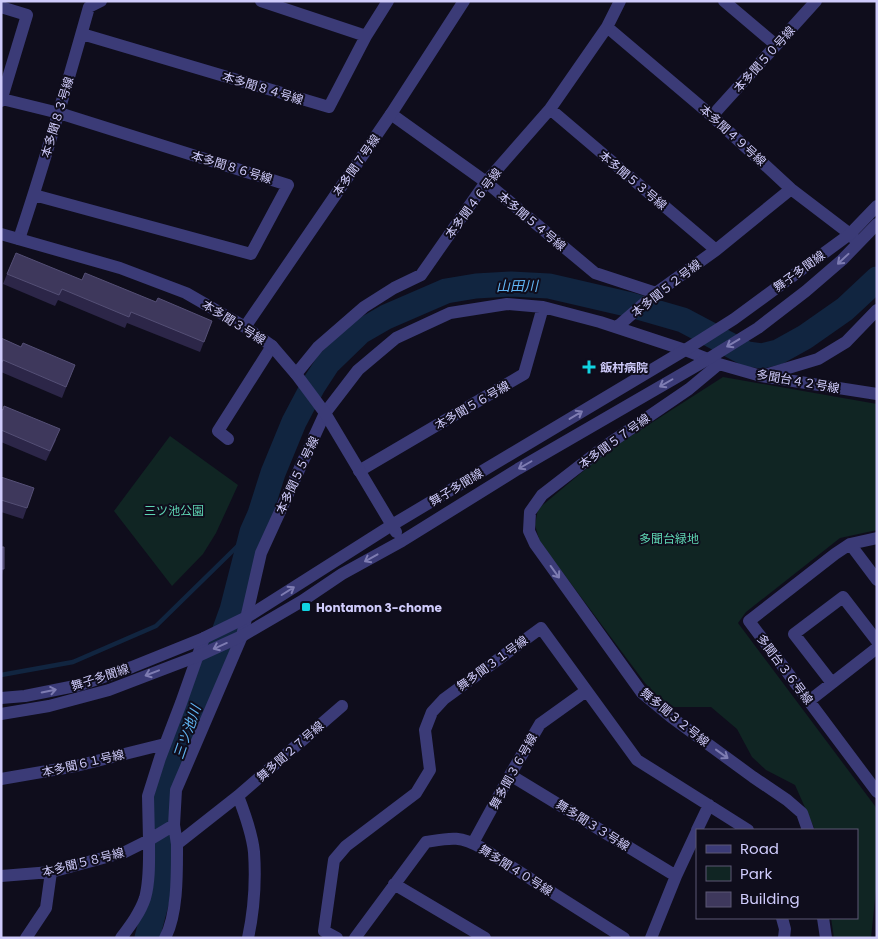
<svg xmlns="http://www.w3.org/2000/svg" width="878" height="939" font-family="Poppins,'Noto Sans JP',sans-serif">
<style>
.green{fill:#102523}
.lines{fill:none;stroke-linecap:round;stroke-linejoin:round}
.stream{stroke:#112540;stroke-width:4.5}
.river{stroke:#112540;stroke-width:25}
.minor{stroke:#3b3b77;stroke-width:12}
.tertiary{stroke:#3b3b77;stroke-width:12}
.wall{fill:#2c2648}
.shaded-wall{fill:#19152f}
.building{fill:#3e385c;stroke:#544f75}
.oneway{stroke:#7e7cb2}
.poi-dot{fill:#11d3e1;stroke:#0f0d1c;stroke-width:2}
.labels{text-anchor:middle;dominant-baseline:central;stroke-width:4;stroke-linejoin:round;paint-order:stroke}
.street-label{font-size:12px;fill:#cfcbfb;stroke:#0f0d1c}
.poi-label{font-size:12px;font-weight:bold;fill:#cfcbfb;stroke:#0f0d1c;text-anchor:start}
.park-label{font-size:12px;fill:#5ed4b2;stroke:#0f0d1c}
.water-label{font-size:14px;font-style:italic;fill:#61b5f3;stroke:#0f0d1c}
</style>
<rect width="100%" height="100%" fill="#0f0d1c"/>
<path class="green" d="M723 377 877 404V530L840 538 746 612 738 623 875 806 877 810V880L871 938H834L831 918H857V830H815L795 785 766 770 752 757 737 729 711 707H668L645 683 540 542 535 525 538 509 606 452Z
M170 436 238 485 216 533 203 554 172 586 114 511Z"/>
<g class="lines">
<path class="stream" d="M1 675 73 662 156 626 252 532"/>
<path class="river" d="M147 938 162 881 161 816 182 742 199 702 232 610 252 532 260 514 273 473 294 422 313 386 328 363 360 332 386 317 446 291 476 286 511 284 549 286 631 305 683 320 747 354 762 356 778 352 805 337 845 309 877 279"/>
<path class="minor" d="M261 1 366 36
M724 1 776 45
M1 7 27 15 1 101
M607 27 712 116 791 189 850 234 857 242
M82 34 329 107 366 36 388 1
M2 99 59 113 288 185 251 254 34 195
M550 109 716 250
M391 114 486 182 595 273 656 293
M712 116 816 1
M19 239C45 162 67 85 89 7L101 1
M617 327 656 293 716 250 791 189
M719 364 689 389 604 447 542 495 530 512 529 531 535 544 642 693 671 717 753 777 787 800 802 813 808 830
M296 374 318 347 364 307 394 288 421 275 486 182 550 109 607 27 620 1
M765 375 818 359 846 342 877 310
M228 439 218 431 272 346
M359 471 524 374 543 307
M877 538 850 544 835 554 749 621 877 792
M850 544 877 580
M832 683 794 634 843 597 877 641
M809 701 877 648
M510 775 676 876
M1 779 76 766 165 744
M238 796C245 814 252 833 254 852 256 881 254 910 248 938
M697 830 709 805
M473 843 510 775 540 724 586 691
M177 844 174 825 176 790 242 636 261 553 325 413 358 370 396 338 450 313 507 304 543 307 600 322 685 350 708 359 719 364 761 376 877 394
M1 876 51 872 125 852 149 840 148 796 160 758 181 703 204 638
M394 884 485 938
M782 918 785 929 784 938
M823 918 826 938
M26 938 46 908 51 872
M121 938C130 926 140 913 145 898 150 880 149 859 149 840L174 825
M165 938C178 914 177 871 177 844L238 796 342 706
M337 938 324 931 334 860 346 846 416 793 430 770 425 730 432 712 444 699 541 628 637 760 748 830
M355 938 426 842C450 838 459 835 482 848L624 938
M651 938 676 876 697 831"/>
<path class="tertiary" d="M1 234 120 268 186 293 245 327 272 346 296 374 325 413 396 532
M245 327 391 114 464 1
M1 698 25 696 80 685 132 667 204 638 247 617 392 525 685 350 734 319 850 234 877 206
M1 714 49 706 109 690 198 656 242 636 302 601 342 574 402 541 518 469 708 359 758 328 806 291 842 260 877 224"/>
</g>
<path class="wall" d="M7 274 82 280 156 302 212 321 200 352 127 323 125 328 58 300 55 306 3 284Z
M1 338 21 347 75 365 62 398 1 372Z
M1 409 56 440 46 461 1 442Z
M1 477 34 488 23 519 1 512Z"/>
<path class="shaded-wall" d="M1 569H4L1 578Z"/>
<path class="building" d="M16 253 82 280 85 273 156 302 158 298 212 321 204 342 131 312 129 317 62 289 59 295 7 274Z
M1 338 21 347 23 343 75 365 66 387 3 360 1 364Z
M4 406 60 429 50 451 1 430V409L3 410Z
M1 477 34 488 27 508 1 500Z
M1 547H4V569H1Z"/>
<defs><path id="oneway-shaft" d="M-6 0H5M1.5-3L5.5 0L1.5 3" fill="none" stroke-width="1.6" stroke-linecap="round" stroke-linejoin="round" transform="scale(1.25)"/></defs>
<g class="oneway">
<use href="#oneway-shaft" transform="translate(843 259) rotate(137)"/>
<use href="#oneway-shaft" transform="translate(733 343) rotate(149)"/>
<use href="#oneway-shaft" transform="translate(666 383) rotate(150)"/>
<use href="#oneway-shaft" transform="translate(576 415) rotate(-31)"/>
<use href="#oneway-shaft" transform="translate(525 465) rotate(150)"/>
<use href="#oneway-shaft" transform="translate(371 558) rotate(151)"/>
<use href="#oneway-shaft" transform="translate(555 572) rotate(54)"/>
<use href="#oneway-shaft" transform="translate(288 591) rotate(-32)"/>
<use href="#oneway-shaft" transform="translate(220 646) rotate(156)"/>
<use href="#oneway-shaft" transform="translate(152 673) rotate(159)"/>
<use href="#oneway-shaft" transform="translate(49 691) rotate(-11)"/>
<use href="#oneway-shaft" transform="translate(722 754) rotate(36)"/>
</g>
<g class="poi-dot">
<path d="M586.5 359.5h5v5h5v5h-5v5h-5v-5h-5v-5h5z"/>
<rect x="301" y="602" width="10" height="10" rx="2.5"/>
</g>
<g class="labels">
<g class="street-label">
<text transform="translate(764 59) rotate(-48)">本多聞５０号線</text>
<text transform="translate(263 88) rotate(17)">本多聞８４号線</text>
<text transform="translate(57 117) rotate(-73)">本多聞８３号線</text>
<text transform="translate(733 135) rotate(42)">本多聞４９号線</text>
<text transform="translate(356 165) rotate(-55)">本多聞７号線</text>
<text transform="translate(232 167) rotate(17)">本多聞８６号線</text>
<text transform="translate(633 180) rotate(40)">本多聞５３号線</text>
<text transform="translate(473 203) rotate(-53)">本多聞４６号線</text>
<text transform="translate(532 221) rotate(40)">本多聞５４号線</text>
<text transform="translate(799 271) rotate(-36)">舞子多聞線</text>
<text transform="translate(666 288) rotate(-38)">本多聞５２号線</text>
<text transform="translate(234 322) rotate(32)">本多聞３号線</text>
<text transform="translate(798 381) rotate(10)">多聞台４２号線</text>
<text transform="translate(472 405) rotate(-30)">本多聞５６号線</text>
<text transform="translate(614 441) rotate(-36)">本多聞５７号線</text>
<text transform="translate(297 475) rotate(-65)">本多聞５５号線</text>
<text transform="translate(456 487) rotate(-31)">舞子多聞線</text>
<text transform="translate(492 663) rotate(-36)">舞多聞３１号線</text>
<text transform="translate(785 669) rotate(53)">多聞台３６号線</text>
<text transform="translate(100 677) rotate(-18)">舞子多聞線</text>
<text transform="translate(675 717) rotate(39)">舞多聞３２号線</text>
<text transform="translate(290 751) rotate(-41)">舞多聞２７号線</text>
<text transform="translate(83 763) rotate(-13)">本多聞６１号線</text>
<text transform="translate(513 771) rotate(-61)">舞多聞３６号線</text>
<text transform="translate(593 825) rotate(32)">舞多聞３３号線</text>
<text transform="translate(83 862) rotate(-14)">本多聞５８号線</text>
<text transform="translate(516 870) rotate(32)">舞多聞４０号線</text>
</g>
<g class="poi-label">
<text x="600" y="367">飯村病院</text>
<text x="316" y="607">Hontamon 3-chome</text>
</g>
<g class="park-label">
<text x="174" y="510">三ツ池公園</text>
<text x="669" y="538">多聞台緑地</text>
</g>
<g class="water-label">
<text transform="translate(517 286) rotate(-1)">山田川</text>
<text transform="translate(187 732) rotate(-71)">三ツ池川</text>
</g>
</g>
<rect width="878" height="939" fill="none" stroke="#cfcbfb" stroke-width="5"/>
<rect x="696" y="829" width="162" height="90" fill="#0f0d1c" stroke="#5c5975"/>
<rect x="706" y="845" width="25" height="8" fill="#3b3b77" stroke="#5c5975"/>
<text x="740" y="854" font-size="15" fill="#cfcbfb">Road</text>
<rect x="706" y="866" width="25" height="15" fill="#102523" stroke="#5c5975"/>
<text x="740" y="879" font-size="15" fill="#cfcbfb">Park</text>
<rect x="706" y="892" width="25" height="15" fill="#3e385c" stroke="#5c5975"/>
<text x="740" y="904" font-size="15" fill="#cfcbfb">Building</text>
</svg>
